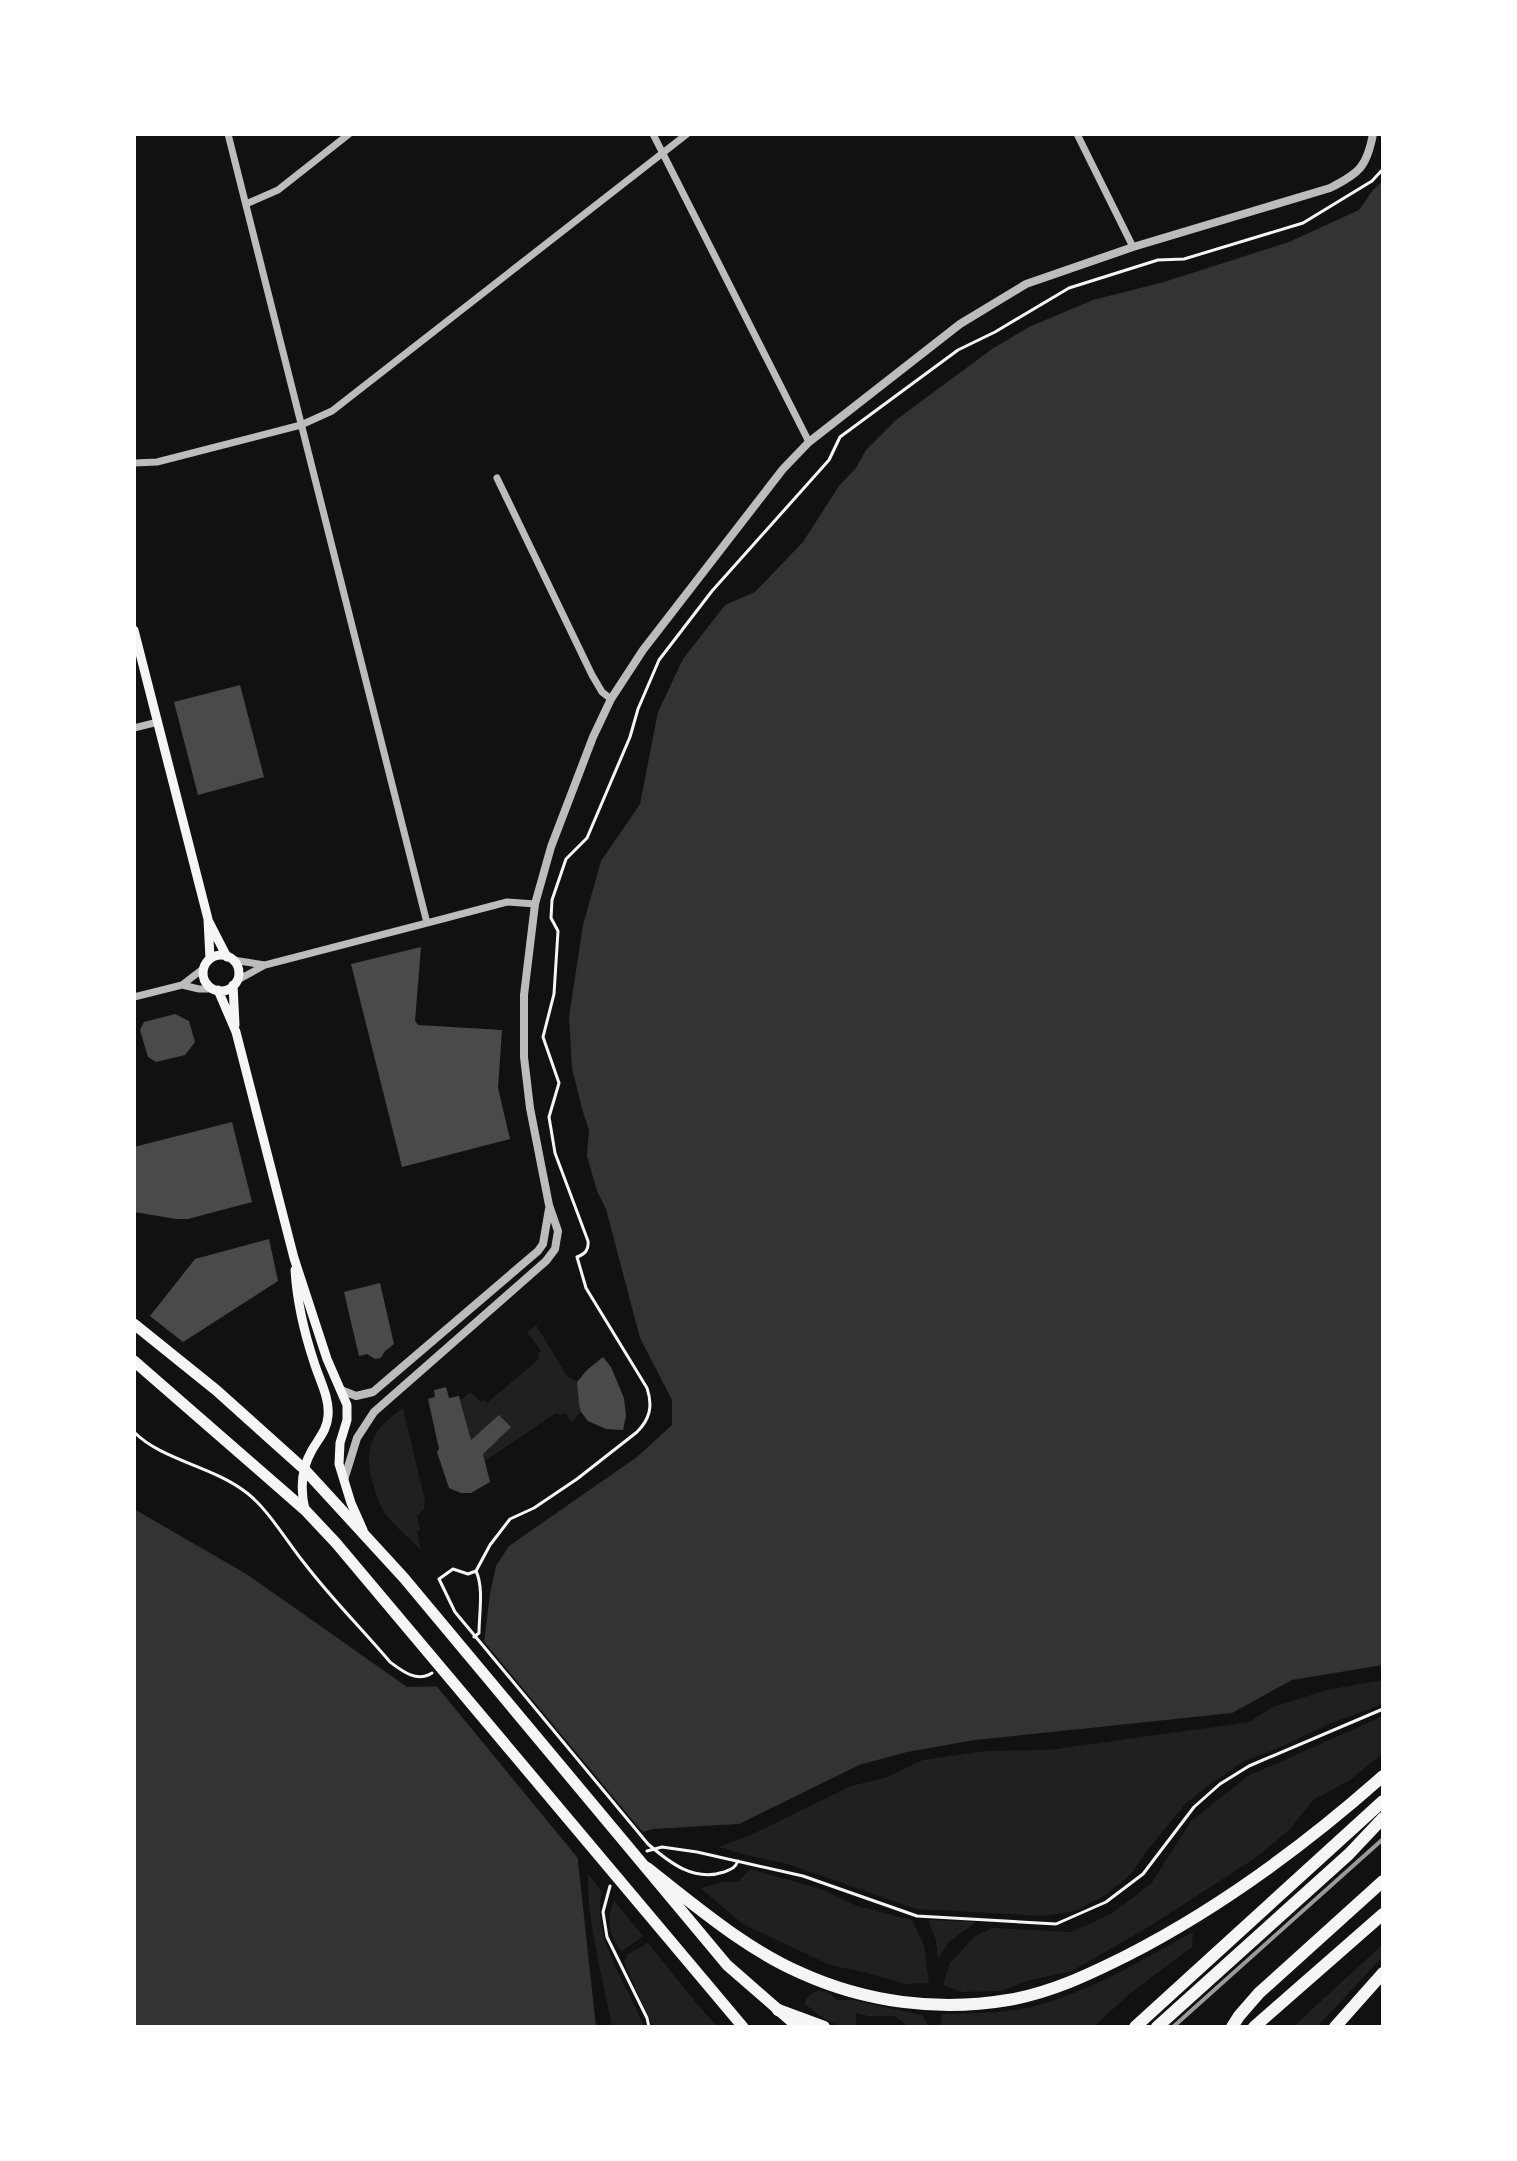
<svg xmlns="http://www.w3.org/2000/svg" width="1517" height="2161" font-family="'Work Sans',sans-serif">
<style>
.green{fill:#202020}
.water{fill:#333}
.pier{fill:#111}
.building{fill:#4a4a4a}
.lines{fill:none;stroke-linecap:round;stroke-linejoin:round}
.path{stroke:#f5f5f5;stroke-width:3}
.minor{stroke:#bcbcbc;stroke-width:7}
.tertiary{stroke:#bcbcbc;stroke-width:8}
.secondary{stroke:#f5f5f5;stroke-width:9}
.trunk{stroke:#f5f5f5;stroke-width:11}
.motorway{stroke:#f5f5f5;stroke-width:12}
.rail{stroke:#9a9a9a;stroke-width:4}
</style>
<rect width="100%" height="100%" fill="#111"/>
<path class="green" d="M536 1325 567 1376 577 1382 581 1412 571 1422 565 1413 561 1415 556 1413 485 1461 483 1454 499 1416 471 1440 461 1400 470 1392 481 1402 484 1400 487 1403 539 1359 537 1354 541 1351 527 1332Z
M403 1408 425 1501 424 1509 417 1516 420 1530 417 1531 421 1550C409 1538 395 1527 385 1513 379 1505 376 1494 373 1484 362 1448 373 1429 403 1408Z
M1383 1680V1704L1329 1724 1276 1749 1243 1762 1213 1782 1185 1804 1147 1851 1131 1874 1107 1894 1076 1911 1043 1916 916 1909 788 1864 750 1856 719 1847 753 1834 851 1786 885 1778 923 1760 986 1751 1049 1750 1249 1722 1273 1707 1327 1690Z
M1383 1716V1753L1350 1780 1313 1800 1290 1829 1257 1857 1150 1926 1072 1971 1030 1980 1001 1991 962 1992 943 1985 950 1963 974 1937 992 1928 1071 1932 1111 1914 1151 1884 1191 1821 1248 1776Z
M750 1869 824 1890 857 1906 912 1920 924 1945 929 1983 905 1984 863 1972 830 1965 743 1924 700 1888 722 1882H738Z
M588 1874 602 1892C591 1939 628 1984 644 2027H612C603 1977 587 1925 588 1874Z
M614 1901 643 1936 622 1951C609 1941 606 1914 614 1901Z
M928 1920 975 1922H976L949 1942 938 1958 936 1940Z
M1193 1932 1192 1947 1133 1991 1093 2027H943L941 2025 942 2014C972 2013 1005 2014 1035 2006 1091 1991 1142 1960 1193 1932Z
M648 1943 697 2004 718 2027H653L624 1962 628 1954Z
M1383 1944V1956L1317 2027H1293Z
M819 1990 829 1993 837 2000H852L922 2015 929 2027H909L894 2016H868L856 2013V2027C832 2027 822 2018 804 2003L810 1994Z"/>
<path class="water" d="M1383 181V1665L1292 1680 1232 1713 975 1740 907 1752 859 1765 739 1824 653 1829 577 1852 596 2027H134V1509L248 1575 407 1687 458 1686 482 1658 490 1594 496 1566 509 1546 637 1457 672 1425V1400L640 1338 606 1209 597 1191 587 1156 589 1130 582 1109 572 1068 569 1017 583 925 601 861 640 804 658 712 683 659 725 605 755 592 803 542 839 486 856 468 866 450 896 420 992 349 1029 327 1093 300 1164 282 1289 242 1359 210 1373 190Z"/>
<path class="pier" d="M481 1638 639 1828 647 1835 581 1855V1862L434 1683H456L479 1657Z"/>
<path class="building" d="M240 685 264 777 198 795 174 702Z
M421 947 415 1021 418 1025 502 1030 498 1088 510 1139 402 1167 351 964Z
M175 1014 189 1021 195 1042 185 1055 156 1062 148 1057 140 1030 144 1022Z
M232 1122 252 1202 188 1219H176L134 1212V1147Z
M269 1239 278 1281 183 1342 150 1316 195 1259Z
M380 1283 394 1344 385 1351 381 1358 375 1359 367 1354 359 1356 344 1292Z
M603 1357 611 1367 624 1398 626 1416 623 1430 606 1429 588 1421 581 1412 579 1404 577 1382 587 1370Z
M446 1387 449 1398 459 1396 471 1440 499 1415 511 1427 483 1454 490 1482 471 1493H461L449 1488 437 1452 439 1449 428 1399 435 1397 434 1390Z"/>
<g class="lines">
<path class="path" d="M134 1432C163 1461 213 1466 247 1493 268 1509 287 1542 305 1564 331 1598 362 1629 390 1662 402 1671 417 1683 432 1673
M474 1637 479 1633C479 1614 484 1588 476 1571
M647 1851 662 1847 697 1852 803 1876 917 1916 1056 1924 1106 1902 1143 1874 1194 1807 1220 1784 1249 1766 1383 1709
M738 1861C735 1868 732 1869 724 1872 694 1882 670 1863 648 1844L455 1612 439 1579 453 1569 468 1574 476 1571 490 1545 510 1519 534 1508 577 1479 637 1432C650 1419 653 1406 647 1388L586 1288 577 1257C585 1254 589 1250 588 1241L555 1153 549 1117 559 1083 543 1037 554 994 558 931 551 918 552 900 566 859 587 838 630 737 638 709 659 660 712 591 829 460 840 437 958 350 995 332 1069 288 1158 260 1184 259 1303 223 1372 181 1383 169
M610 1886 603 1912 607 1937 647 2018 649 2027"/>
<path class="minor" d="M228 134 427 923
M653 134 809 442
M1077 134 1133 247
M246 204 278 190 349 134
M134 463 157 462 301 425 332 411 687 134
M497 478 592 675 602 692 611 699
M134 728 158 722
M233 960 265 965
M236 981 265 965 427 923 507 902 535 904
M182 985 199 989H213
M134 997 182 985 204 968"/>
<path class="tertiary" d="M341 1390 356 1396 373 1392 538 1251 543 1244 549 1209
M344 1480 357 1438 374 1412 546 1261 555 1249 558 1231 549 1205 530 1108 524 1057V995L535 904 551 847 593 737 611 699 643 650 783 469 809 442 960 324 1026 284 1133 247 1330 188C1360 173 1367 166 1373 134"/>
<path class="secondary" d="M134 630 208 919 210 959
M209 922 227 957
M203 973a18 18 0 1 1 36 0a18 18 0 1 1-36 0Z
M233 985 235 1025
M218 990 236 1032 294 1258 327 1359 347 1405V1420L340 1443 339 1464 351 1503 363 1530
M295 1270C297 1302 304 1332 314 1362 319 1379 330 1398 328 1416 327 1430 319 1438 312 1450 301 1469 300 1489 305 1510"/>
<path class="trunk" d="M134 1324 216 1390 304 1469 404 1578 727 1965 798 2027
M134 1361 305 1510 336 1543 743 2027"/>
<path class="motorway" d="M647 1868C696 1906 744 1948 801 1973 865 2002 938 2012 1008 2000 1050 1993 1088 1975 1126 1956 1220 1908 1304 1846 1383 1776
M778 2010 824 2027
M1135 2027 1383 1801
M1157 2027 1349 1854 1383 1818
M1232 2027 1239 2016 1259 1993 1383 1881
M1254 2027 1383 1914
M1335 2027 1383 1973"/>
<path class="rail" d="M1173 2027 1383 1839"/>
</g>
<rect width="1517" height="2161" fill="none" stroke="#ffffff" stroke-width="272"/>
</svg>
